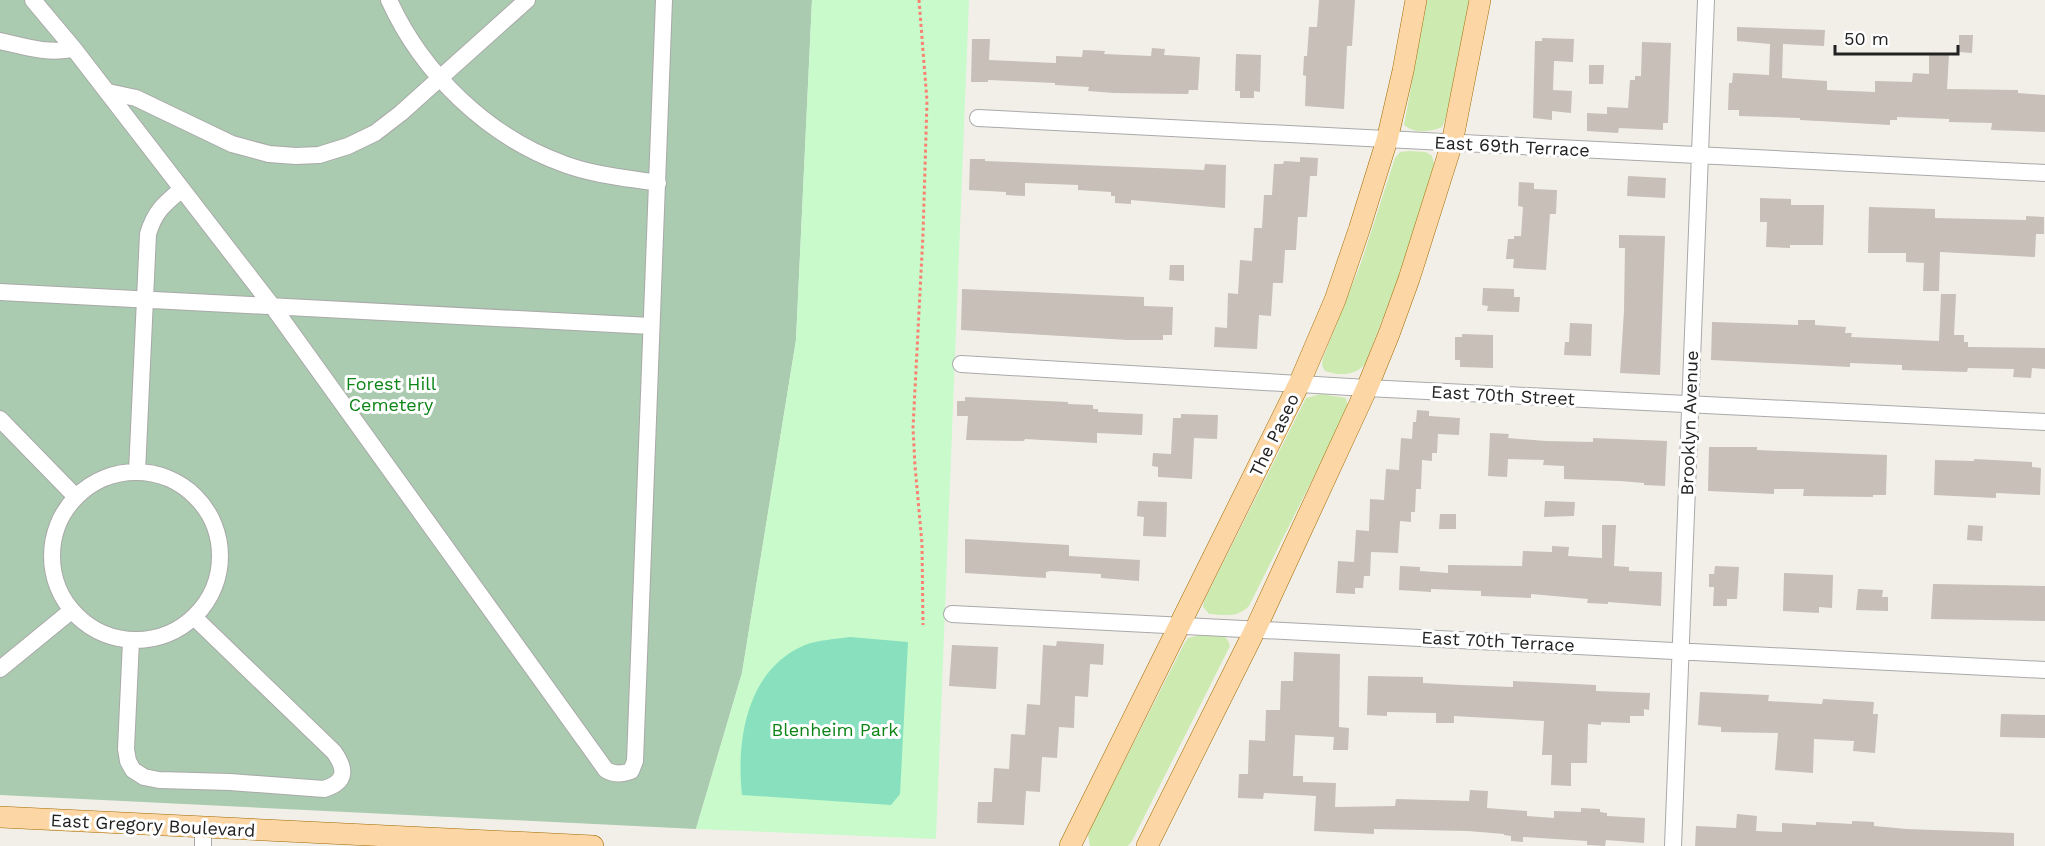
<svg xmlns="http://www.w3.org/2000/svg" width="2045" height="846" font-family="'Work Sans',sans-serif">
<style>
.grass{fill:#cdebb0}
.cemetery{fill:#aacbaf}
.park{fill:#c8facc}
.pitch{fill:#88e0be}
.building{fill:#c7bfb8}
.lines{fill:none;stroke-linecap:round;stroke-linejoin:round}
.minor-casing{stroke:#a9a9a9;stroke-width:18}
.major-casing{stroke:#a06b00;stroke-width:22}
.path{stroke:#fa8072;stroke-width:3;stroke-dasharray:3 3;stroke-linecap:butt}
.minor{stroke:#fff;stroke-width:16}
.major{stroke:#fcd6a4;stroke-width:21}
.labels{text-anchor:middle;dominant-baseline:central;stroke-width:6;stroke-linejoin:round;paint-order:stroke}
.street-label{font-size:18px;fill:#222;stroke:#fff}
.park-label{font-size:18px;fill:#0c8416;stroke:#fff}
</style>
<rect width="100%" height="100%" fill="#f2efe9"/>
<path class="grass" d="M1427 0H1469L1446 117 1442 127C1430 132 1415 134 1404 125Z
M1409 151 1426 152 1432 156 1434 164 1405 261 1365 364C1355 376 1339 376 1325 371L1322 365 1323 358 1361 263 1395 158 1400 152Z
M1321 394 1346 398 1348 408 1249 606C1238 618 1224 615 1209 614L1203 607 1204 601 1306 398Z
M1204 634C1216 634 1227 632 1230 646L1132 841 1128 846H1090L1088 835 1091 827 1184 644 1188 638Z"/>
<path class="cemetery" d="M0 0H812L796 340 742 673 696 829 0 795Z"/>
<path class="park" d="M812 0H969L936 839 696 829 742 673 796 340Z"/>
<path class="pitch" d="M850 637 908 642 900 794 891 805 742 795C736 740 747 669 805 645 818 640 836 639 850 637Z"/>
<path class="building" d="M1319 0H1355L1352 46H1347L1344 109 1305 106 1306 76 1303 75 1304 56H1307L1309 27H1317Z
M1737 27 1825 30 1824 46 1783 44 1782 78 1827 81V90L1875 92V81L1912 82 1913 73 1929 74V54L1949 55 1947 89 2018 90V93L2045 95V132L1991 130 1992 123 1949 122V119L1897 117V120H1890V125L1800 120V118L1739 116V110H1728L1729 83H1732L1733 73 1769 75 1770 44 1737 41Z
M1959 35H1973L1972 53 1959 52Z
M1542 38 1574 39 1573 62 1554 61 1553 90 1572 91 1571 113 1552 111V120L1533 118 1535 41H1542Z
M972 39H990L989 60 1056 63V56L1082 57 1083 50 1105 51 1104 54 1151 56 1152 48 1165 49 1164 55 1200 57 1198 90H1189L1188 94 1114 93 1088 91 1089 87 1055 85V83L988 80V82H971Z
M1642 42 1671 43 1668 123H1663V130L1619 128 1618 133 1587 131V113L1607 114V107L1628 108 1630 80H1635V76H1641Z
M1236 54 1261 55 1260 92 1254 91V98H1240V91H1235Z
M1589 65H1604L1603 84H1589Z
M1300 157 1318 158 1317 176H1310L1307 217H1298L1296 250H1285L1283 283H1273L1271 316 1259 315 1257 349 1214 347 1215 327 1227 328 1228 293 1238 294 1240 260 1252 261 1254 228H1262L1264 195H1272L1274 164H1283L1284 161 1300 162Z
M970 159H985V161L1204 170 1205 164 1226 165 1225 208 1131 200V204L1115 203V196H1111V192L1078 190V185L1025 183V196L1006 195V192L969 190Z
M1628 176 1666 178 1665 198 1627 196Z
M1519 182 1534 183V189L1557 190 1556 214H1550L1546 270 1513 268 1514 259H1506L1508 239H1514V236H1521L1523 207 1518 206Z
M1760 198 1791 199V205H1824L1823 245H1790V248L1766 247 1767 222H1760Z
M1869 207 1935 209V218L2026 220V216L2044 217V234H2036L2035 257 1940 252 1939 291H1923L1924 263 1906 262V253H1868Z
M1619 235 1665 236 1660 375 1620 373 1624 311 1625 248H1619Z
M1170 265H1184V281L1169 280Z
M1483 288 1514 289V297H1520L1519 312 1487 311 1488 306 1482 305Z
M962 289 1144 297V306L1173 307 1172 335H1163V340H1128L961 330Z
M1941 294H1956L1954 335H1964V342H1968V347L2045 348V369L2032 368 2031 378 2013 377 2014 369 1968 368 1967 372 1902 370V365L1850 363V367L1711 360 1712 322 1798 325V320H1815V325L1846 327 1845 333H1852L1851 337 1939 341Z
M1570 323 1592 324 1591 356 1564 355 1565 342H1569Z
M1462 334 1493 335V368L1460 367V360H1455V337H1462Z
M965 397 1068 402V404L1093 405V409H1098V412L1143 414 1142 435 1097 433V443L1025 439 1024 441 966 440 968 416H957V401H965Z
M1417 410 1429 411V416L1460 418 1459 435 1438 434 1437 453H1432V461L1422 460 1421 489H1416L1415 512H1411V522L1400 521 1398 553 1371 552 1370 576H1364L1363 588H1355V594L1336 593 1338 561 1354 562 1356 530 1369 531 1370 499 1384 500 1386 469 1399 470 1401 438 1412 439 1413 422H1416Z
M1181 414 1218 415 1217 439 1194 438 1192 479 1158 477V467L1152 466 1153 453 1171 454 1173 418H1181Z
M1490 433 1509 434 1508 438 1546 441 1593 442V438L1667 441 1665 486 1644 485V483L1620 481 1564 479V466L1543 465 1544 460 1508 459 1507 477 1488 476Z
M1709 447H1757V450L1887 455 1886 495H1873V497L1803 496 1804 489H1774V494L1708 491Z
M1974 459 2032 462V467L2041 468 2040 495 1996 493V498L1934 495 1935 460 1974 461Z
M1138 501 1167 502 1166 537 1143 536 1144 517 1137 516Z
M1545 501 1575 502 1574 516 1544 517Z
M1440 514H1456V529H1439Z
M1602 525H1616L1614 566 1629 567V571L1662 572 1661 606 1608 602V604L1587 603 1588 599 1531 594V598L1481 596V591L1431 589V592L1399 590 1400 566 1420 567V571L1448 573V565L1522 566 1523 551 1552 552V546L1569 547 1568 556 1602 558Z
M1968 525 1983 526 1982 541 1967 540Z
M965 539 1069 545V556L1140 560 1139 581 1101 578V574L1051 571 1046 572V578L965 573Z
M1715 566 1739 567 1737 599H1727V606H1713L1714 587H1709V574H1714Z
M1784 573 1833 575 1832 608 1819 607V613L1783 611Z
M1933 584 2045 586V621L1931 619Z
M1858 589 1883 590 1882 597H1888V611L1856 610Z
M1057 641 1104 644 1103 665 1090 664 1088 697 1075 696 1074 728 1059 727 1057 758 1042 757 1040 792 1026 791 1024 825 977 823 978 802H992L994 768 1009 769 1011 734 1025 735 1027 704 1040 705 1043 645 1056 646Z
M952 645 998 647 996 689 949 686Z
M1294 652 1340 654 1339 727 1349 728 1348 750H1333L1334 737 1295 735 1293 776H1303V782L1336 783 1335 807 1395 806 1396 799 1469 801 1470 790 1488 791 1487 808 1527 811V816L1554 818V811L1581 812V808L1600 809V812L1607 813V816L1645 818 1644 843 1606 840 1605 846 1587 845V841L1523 837V842L1511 841V836L1504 835V834L1468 831 1374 829V834L1314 831 1316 796 1264 793 1263 799 1238 798 1239 774H1248L1249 740 1265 741 1266 710H1280L1281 681H1293Z
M1368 676 1423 677V683L1462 685 1513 687V681L1596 685V691L1650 693 1649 710 1644 709V716H1630V723L1601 722V725L1588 724 1587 763H1571V786L1551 785 1552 755H1542L1544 721 1454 716V723H1436V713L1387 712V716L1367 715Z
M1700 692 1769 695 1768 701 1822 704 1823 699 1874 702 1873 714H1878L1875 753 1853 751 1854 741 1814 739 1813 773 1775 770 1778 733 1721 732V727L1698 725Z
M2001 714 2045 715V738L2000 737Z
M1737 814 1757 816 1756 831 1782 832V823L1816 825V822L1852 824V821L1874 822V826L1907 829 2014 833V846H1695L1696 826 1736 828Z"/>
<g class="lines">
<g class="minor-casing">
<path id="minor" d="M33 0 74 49 273 307 606 770C615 775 622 774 631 771L635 761 664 0
M389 0C422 73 488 137 564 164 593 175 627 178 658 183
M0 41C26 47 47 54 74 49
M108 92 136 98 232 144 269 154 296 156 319 155 348 146 375 133 401 113 527 0
M978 118 2045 173
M0 292 651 326
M961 364 1367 388 2045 422
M0 419 76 497
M52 556a84 84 0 1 1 168 0a84 84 0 1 1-168 0Z
M137 472 148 234C155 211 164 204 182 189
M952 614 2045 670
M131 641 126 749 128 761 133 770 144 777 159 780 230 782 324 789C347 782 346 769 334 752L195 618
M0 669 71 611
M203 846V827
M1673 846 1706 0"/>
</g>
<g class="major-casing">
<path id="major" d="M0 817 593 846
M1070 846 1299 384 1335 300 1359 230 1387 140 1403 71 1416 0
M1147 846 1256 628 1367 388 1389 334 1409 279 1452 143 1480 0"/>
</g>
<path class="path" d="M919 0 927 101 923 234 913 428 915 466 922 544 923 625"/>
<use href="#minor" class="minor"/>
<use href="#major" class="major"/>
</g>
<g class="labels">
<g class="street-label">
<text transform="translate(1512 146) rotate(3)">East 69th Terrace</text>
<text transform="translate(1503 395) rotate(3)">East 70th Street</text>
<text transform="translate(1689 423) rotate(-88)">Brooklyn Avenue</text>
<text transform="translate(1274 435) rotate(-64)">The Paseo</text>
<text transform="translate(1498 641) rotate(3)">East 70th Terrace</text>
<text transform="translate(153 825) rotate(3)">East Gregory Boulevard</text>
</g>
<g class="park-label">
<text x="391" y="383">Forest Hill<tspan x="391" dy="21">Cemetery</tspan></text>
<text x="835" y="729">Blenheim Park</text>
</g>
</g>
<path d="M1835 45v9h123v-9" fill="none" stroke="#222222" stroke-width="3"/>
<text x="1844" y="45" font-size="18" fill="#222222" stroke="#ffffff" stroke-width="4.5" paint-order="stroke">50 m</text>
</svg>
